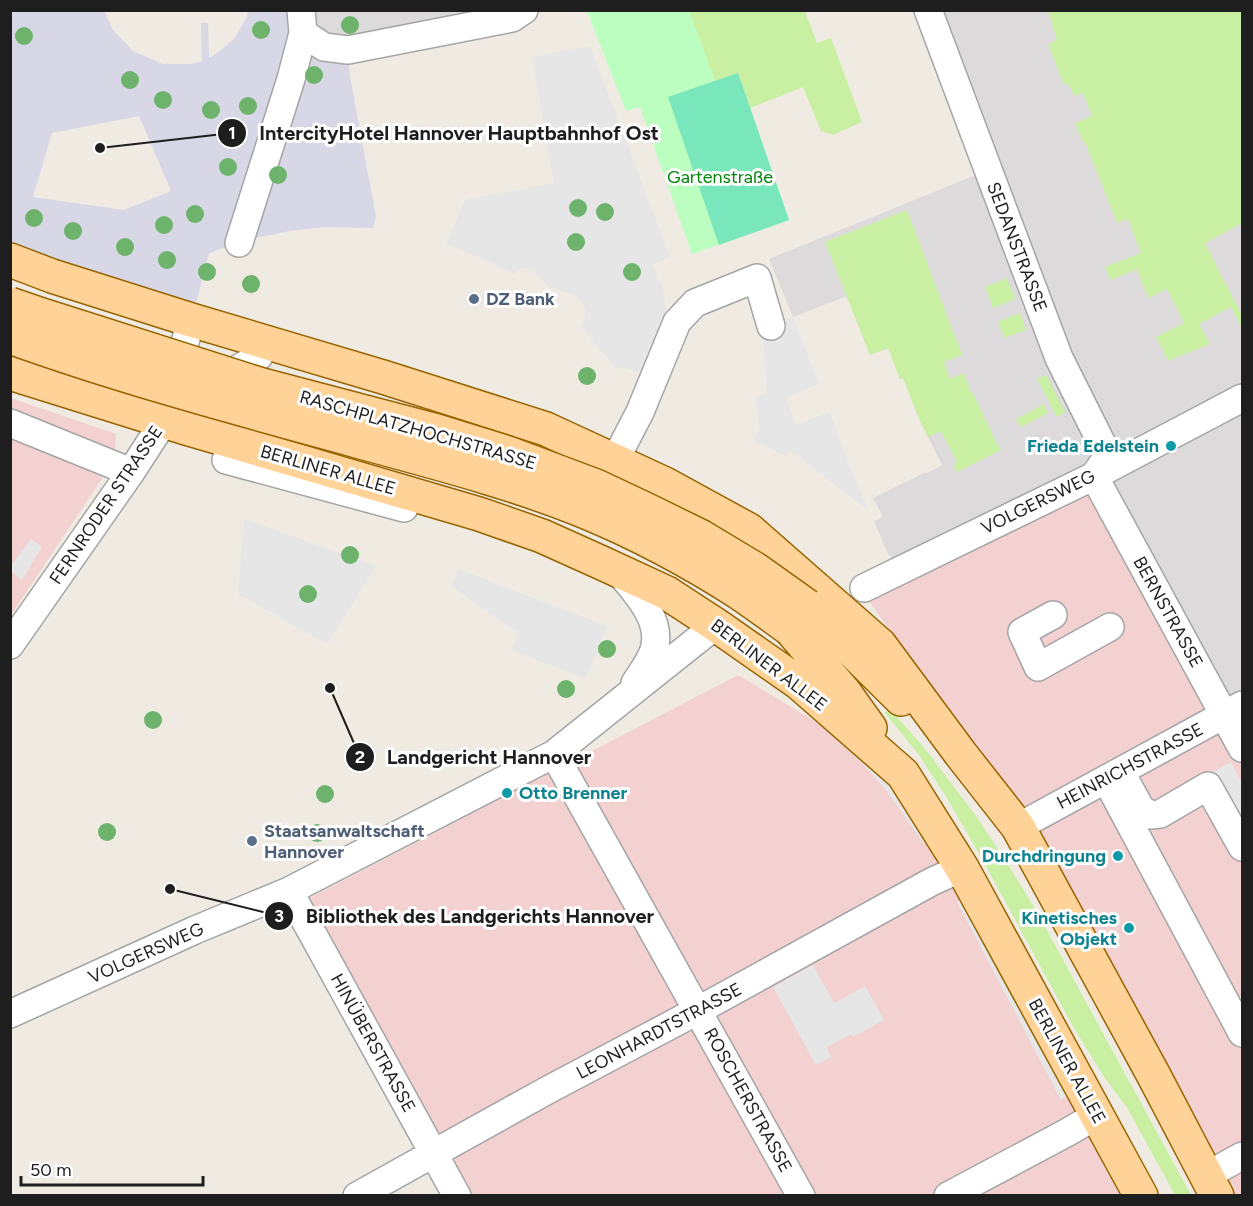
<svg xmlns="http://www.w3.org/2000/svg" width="1253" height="1206" font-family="Figtree,sans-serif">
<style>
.residential{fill:#dcdada}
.commercial{fill:#f2d1d0}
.grass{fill:#c9efa3}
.park{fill:#bbfec0}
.pitch{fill:#79e6bb}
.parking{fill:#e6e6e6}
.plaza{fill:#d7d7e6;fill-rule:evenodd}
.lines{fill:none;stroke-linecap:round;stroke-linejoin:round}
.minor-casing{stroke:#a5a5a5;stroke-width:30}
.major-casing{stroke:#976400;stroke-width:36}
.minor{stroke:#fff;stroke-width:27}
.major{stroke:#ffd298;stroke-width:33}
.major-bridge-casing{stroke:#976400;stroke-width:36;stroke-linecap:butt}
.major-bridge{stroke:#ffd298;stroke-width:33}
.tree{fill:#6db36c}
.service-dot{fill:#5c6f8a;stroke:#fff;stroke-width:2}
.culture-dot{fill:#0f9aa8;stroke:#fff;stroke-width:2}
.labels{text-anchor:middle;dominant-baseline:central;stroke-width:6;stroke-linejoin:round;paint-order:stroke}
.park-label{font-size:18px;fill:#02860b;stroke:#fff}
.street-label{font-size:18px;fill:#1e1e1e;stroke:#fff}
.service-label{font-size:18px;font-weight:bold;fill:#4e5e75;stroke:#fff;text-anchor:start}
.culture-label{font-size:18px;font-weight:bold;fill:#0d838f;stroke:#fff;text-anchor:end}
.leader{fill:none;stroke:#1e1e1e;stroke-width:2}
.callout-dot{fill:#1e1e1e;stroke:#fff;stroke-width:2}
.mark-label{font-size:18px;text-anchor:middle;font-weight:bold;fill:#fff}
.callout-label{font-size:20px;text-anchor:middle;font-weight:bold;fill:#1e1e1e;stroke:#fff;stroke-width:6;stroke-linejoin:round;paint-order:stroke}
</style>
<rect width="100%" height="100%" fill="#f0ebe2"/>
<path class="residential" d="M301 11H524L324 47Z
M928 11H1242V748L906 573 888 554 874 521 883 517 873 498 926 472 927 473 942 465 920 421 903 378 900 379 889 348 870 355 847 296 793 317 769 259 988 170Z"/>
<path class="commercial" d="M11 398 116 434 115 459 11 615Z
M1094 476 1242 748V1195H1217L942 703 864 594Z
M738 675 903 774 1141 1195H469L308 899Z"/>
<path class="grass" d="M689 11H805L817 43 831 38 862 122 833 135 821 131 803 87 750 108 738 73 715 81Z
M1048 11H1242V223L1205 243 1242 316V328L1231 307 1199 324 1210 344 1168 361 1156 337 1184 323 1167 289 1148 298 1137 269 1111 280 1105 267 1141 253 1128 219 1117 223 1085 142H1083L1075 123 1092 116 1083 93 1074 96 1069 84 1064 85 1048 44 1057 40Z
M907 210 962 355 944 362 950 379 964 373 971 393H973L997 444 1001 450 957 472 953 464 957 462 941 431 928 437 920 421 903 378 900 379 888 348 870 355 825 242Z
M1007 278 1015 299 993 308 985 287Z
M1020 313 1026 330 1004 338 998 322Z
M1046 375 1065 412 1057 417 1037 379Z
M1044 404 1048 413 1021 427 1016 419Z
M889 708 926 750 976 816 1002 855 1037 912 1191 1195H1175L1126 1106 1104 1077 1075 1030 987 868 947 798 919 755 885 713Z"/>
<path class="park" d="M587 11H689L715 81 738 73 789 220 692 254 640 107 626 111Z"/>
<path class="pitch" d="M738 73 789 220 719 245 668 97Z"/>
<path class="parking" d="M590 46 670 257 652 265 663 289 666 307 663 324 641 373 622 367 617 369 581 327 585 318V308L580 300 575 295 549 287 529 268H521L517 271 515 275 481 258 446 244 465 200 554 183 532 57Z
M793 317 819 384 786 398 796 425 830 412 847 460 869 511 790 450 785 456 761 443 759 445 753 441 760 428 755 397 767 393 762 329Z
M244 519 376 566 327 644 238 594Z
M31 539 42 547 22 580 11 571V566Z
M458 569 607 626 586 679 512 650 518 633 451 586Z
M762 671 895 789 930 841 924 844 888 793 864 765Z
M1231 762 1242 783V829L1212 773Z
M963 899 1068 1096 1061 1100 957 902Z
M813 965 834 1003 865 986 884 1020 853 1037 851 1034 827 1047 830 1055 833 1056 816 1065 773 987Z"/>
<path class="plaza" d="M10 11H105L112 29 133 51 163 64H192L202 61 201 23H208L209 58 215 55 234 39 247 17 248 11H301L303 33 348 50 350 76 376 217 373 228 325 227 290 231 255 238 217 250 209 254 196 303 59 261 11 243ZM139 116 171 191 124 210 33 197 52 133Z"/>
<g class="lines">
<g class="minor-casing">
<path id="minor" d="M928 10 1059 358 1108 456 1094 476
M303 33 324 47 348 50 512 18 524 10
M239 243 291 79 303 33 301 10
M231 395 238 369 259 356
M10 423 131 472
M226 460 404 508
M614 462 640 412 677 322 695 303 757 278 771 326
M1094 476 1242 748
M619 572C636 593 663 620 654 650 650 662 642 672 635 683
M864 588 1094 476 1242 398
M1053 615 1022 632 1038 667 1110 627
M10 645 131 472 164 421 191 320
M554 754 801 1196
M1106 779 1242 1033
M1125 780 1141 809 1151 815 1160 814 1208 786 1242 847
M1018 827 1242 705
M289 891 457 1196
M10 1014 195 930 289 891 554 754 716 625
M1206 1176 1242 1156
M357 1196 546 1091 697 1011 933 881 962 868
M948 1196 1068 1132 1097 1115"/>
</g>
<g class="major-casing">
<path id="major" d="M10 260 52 276 191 320 383 377 546 429 665 484 749 530 880 645 960 753 1018 827 1153 1074 1217 1196
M10 373 186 428 479 514 542 536 602 563 667 593 716 625 799 683 903 774 962 868 1141 1196
M816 615 901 699
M790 629 845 693 870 728"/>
</g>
<use href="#minor" class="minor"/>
<use href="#major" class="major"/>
<g class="major-bridge-casing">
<path id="major-bridge" d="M10 304 45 316 262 385 437 431 508 453 596 486 647 510 700 536 755 569 807 606
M10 337C124 378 241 409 357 441 434 462 512 482 586 512 639 534 691 562 738 592 756 604 773 617 790 629"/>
</g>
<use href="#major-bridge" class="major-bridge"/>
</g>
<g class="tree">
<circle cx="350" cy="25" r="9"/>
<circle cx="261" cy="30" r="9"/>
<circle cx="24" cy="36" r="9"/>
<circle cx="314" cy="75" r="9"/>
<circle cx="130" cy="80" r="9"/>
<circle cx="163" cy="100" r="9"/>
<circle cx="248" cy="106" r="9"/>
<circle cx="211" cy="110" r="9"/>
<circle cx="228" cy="167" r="9"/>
<circle cx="278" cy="175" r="9"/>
<circle cx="578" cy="208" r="9"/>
<circle cx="605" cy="212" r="9"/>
<circle cx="195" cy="214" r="9"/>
<circle cx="34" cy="218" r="9"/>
<circle cx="164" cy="225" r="9"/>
<circle cx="73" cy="231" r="9"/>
<circle cx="576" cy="242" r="9"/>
<circle cx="125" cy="247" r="9"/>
<circle cx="167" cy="260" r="9"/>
<circle cx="207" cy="272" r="9"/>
<circle cx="632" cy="272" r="9"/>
<circle cx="251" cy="284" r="9"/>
<circle cx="587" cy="376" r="9"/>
<circle cx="350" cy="555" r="9"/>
<circle cx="308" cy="594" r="9"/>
<circle cx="607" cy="649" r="9"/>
<circle cx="566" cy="689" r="9"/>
<circle cx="153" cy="720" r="9"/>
<circle cx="325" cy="794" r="9"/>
<circle cx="107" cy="832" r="9"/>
<circle cx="317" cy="833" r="9"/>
</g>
<g class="service-dot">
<circle cx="474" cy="299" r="6"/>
<circle cx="252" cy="841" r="6"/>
</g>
<g class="culture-dot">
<circle cx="1171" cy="446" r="6"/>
<circle cx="507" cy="793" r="6"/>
<circle cx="1118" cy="856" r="6"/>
<circle cx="1129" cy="928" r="6"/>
</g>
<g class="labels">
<g class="park-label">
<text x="720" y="177">Gartenstraße</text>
</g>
<g class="street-label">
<text transform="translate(1017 247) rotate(69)">SEDANSTRASSE</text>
<text transform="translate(418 430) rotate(16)">RASCHPLATZHOCHSTRASSE</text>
<text transform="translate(328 470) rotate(16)">BERLINER ALLEE</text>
<text transform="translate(1038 502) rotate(-26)">VOLGERSWEG</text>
<text transform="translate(106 505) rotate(-56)">FERNRODER STRASSE</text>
<text transform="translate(1168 612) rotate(61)">BERNSTRASSE</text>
<text transform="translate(769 665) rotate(37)">BERLINER ALLEE</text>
<text transform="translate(1130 766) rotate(-28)">HEINRICHSTRASSE</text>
<text transform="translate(146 953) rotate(-24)">VOLGERSWEG</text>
<text transform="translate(659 1031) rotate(-28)">LEONHARDTSTRASSE</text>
<text transform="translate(373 1043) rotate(61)">HINÜBERSTRASSE</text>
<text transform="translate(1067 1061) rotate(61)">BERLINER ALLEE</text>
<text transform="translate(748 1100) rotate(61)">ROSCHERSTRASSE</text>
</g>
<g class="service-label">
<text x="486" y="299">DZ Bank</text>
<text x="264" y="831">Staatsanwaltschaft<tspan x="264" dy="21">Hannover</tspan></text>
</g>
<g class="culture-label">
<text x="1159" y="446">Frieda Edelstein</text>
<text x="519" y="793" text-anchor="start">Otto Brenner</text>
<text x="1106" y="856">Durchdringung</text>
<text x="1117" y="918">Kinetisches<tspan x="1117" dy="21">Objekt</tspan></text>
</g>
</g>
<path class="leader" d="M100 148L232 133M330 688L360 757M170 889L279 916"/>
<g class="callout-dot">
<circle cx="100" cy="148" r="6"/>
<circle cx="330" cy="688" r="6"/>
<circle cx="170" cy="889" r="6"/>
<circle cx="232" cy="133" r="15"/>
<circle cx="360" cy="757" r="15"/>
<circle cx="279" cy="916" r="15"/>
</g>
<g class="mark-label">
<text x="232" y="139">1</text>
<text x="360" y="763">2</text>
<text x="279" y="922">3</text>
</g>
<g class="callout-label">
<text x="459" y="140">IntercityHotel Hannover Hauptbahnhof Ost</text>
<text x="489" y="764">Landgericht Hannover</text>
<text x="480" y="923">Bibliothek des Landgerichts Hannover</text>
</g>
<rect width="1253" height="1206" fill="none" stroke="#1e1e1e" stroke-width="24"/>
<path d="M21 1176v9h182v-9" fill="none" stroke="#1e1e1e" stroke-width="3"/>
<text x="30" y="1176" font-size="18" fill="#1e1e1e" stroke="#ffffff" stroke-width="4.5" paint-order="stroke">50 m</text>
</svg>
